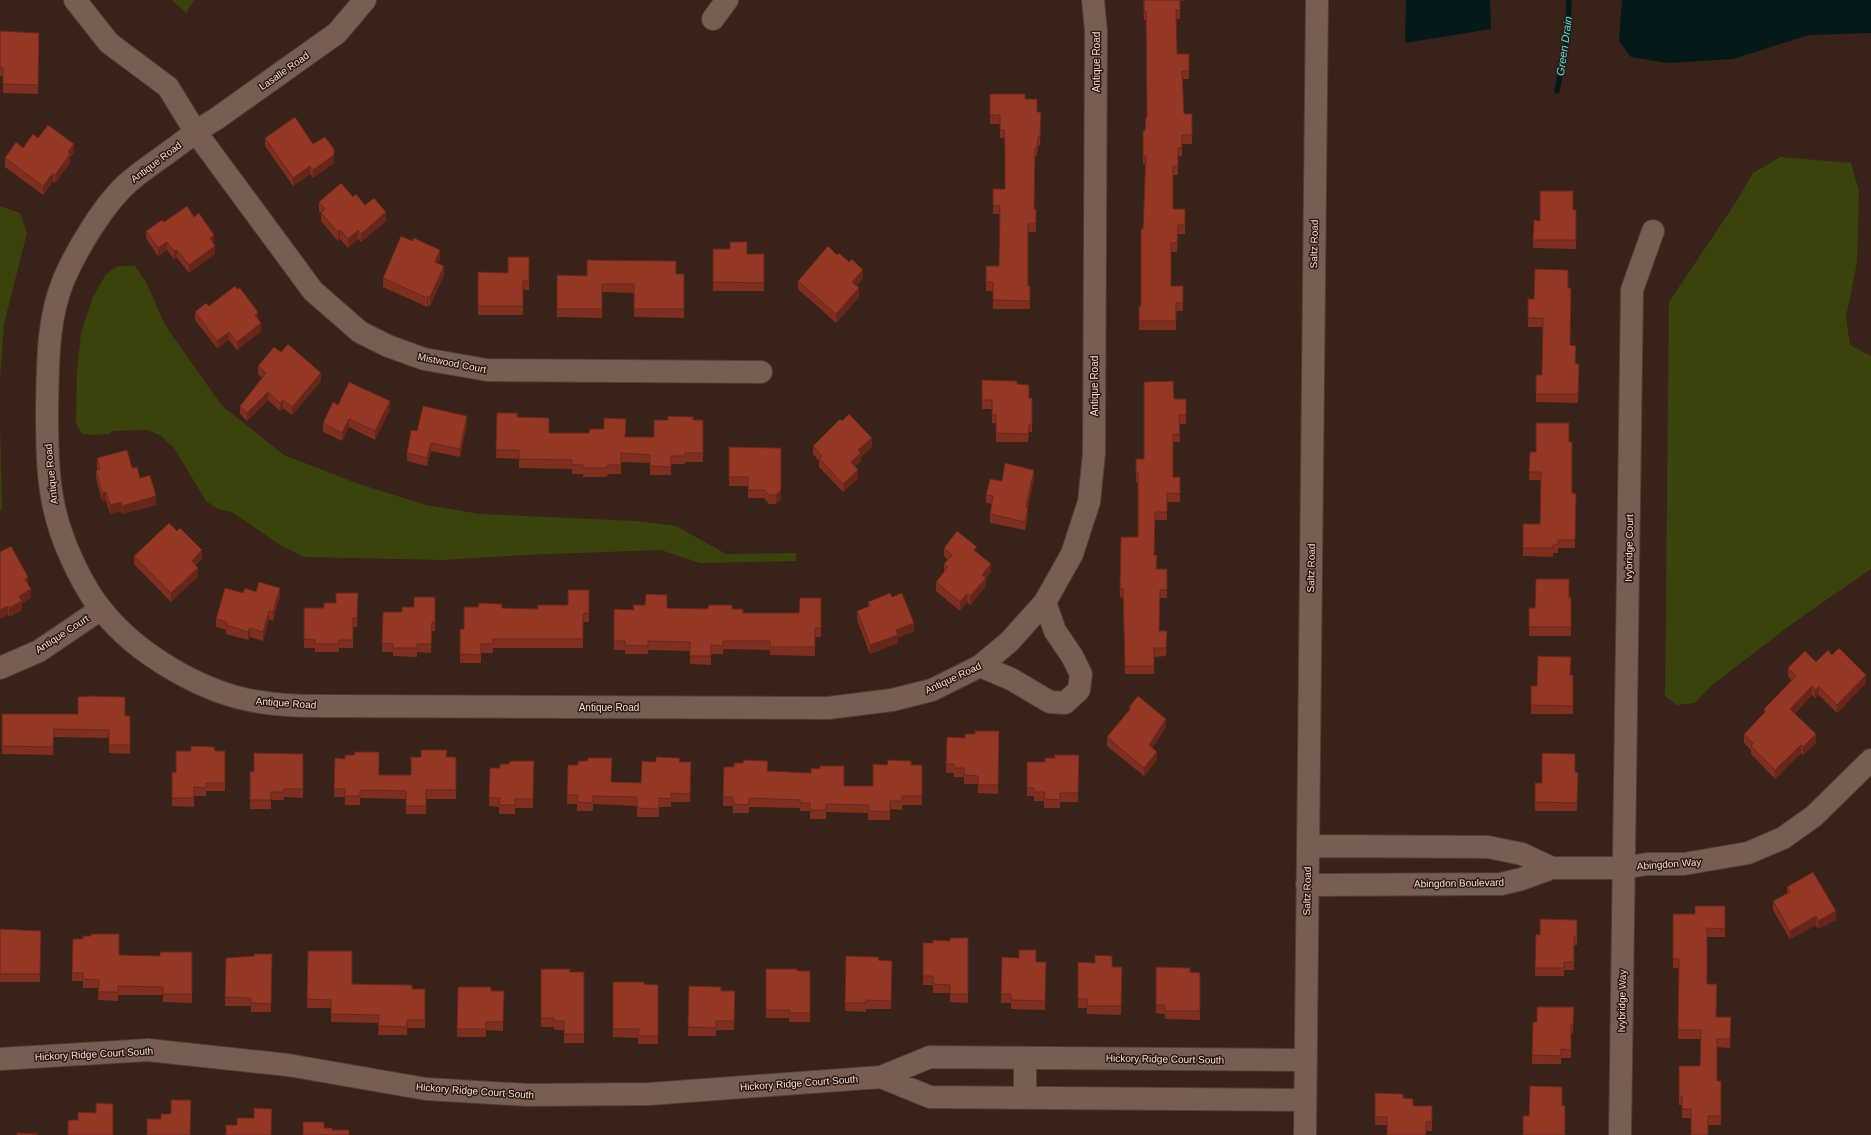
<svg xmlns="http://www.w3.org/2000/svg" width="1871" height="1135" font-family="Arial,sans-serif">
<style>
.green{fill:#3b430d}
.water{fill:#051919}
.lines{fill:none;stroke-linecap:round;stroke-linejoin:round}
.stream{stroke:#051919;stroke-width:5.5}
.minor-casing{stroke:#503e37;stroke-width:24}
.minor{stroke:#775e53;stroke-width:22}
.wall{fill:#7f2f20}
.shaded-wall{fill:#68261a}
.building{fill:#943725;stroke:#68261a}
.labels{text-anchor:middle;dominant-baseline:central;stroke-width:3;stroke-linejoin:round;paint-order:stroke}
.street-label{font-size:10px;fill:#edded8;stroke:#2e1910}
.water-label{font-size:11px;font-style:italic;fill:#47e4e5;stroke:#2e1910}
</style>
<rect width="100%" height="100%" fill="#382219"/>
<path class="green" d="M172 0H194L186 13Z
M1781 157 1851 163 1859 191 1857 263 1846 317 1850 345 1871 356V569L1793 623 1712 685 1695 703 1677 705 1665 696 1669 302 1736 202 1753 173Z
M0 206 20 213 27 233 4 324 0 381Z
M118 266H135L146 282 165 325 222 406 284 455 356 483 426 505 480 514 636 521 676 526 726 554 796 553V561L700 563 661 550 523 555 443 560 304 557 280 545 232 512 218 509 206 501 174 448 161 436 148 430 113 431 108 434 92 435 82 434 76 423 77 371 81 332 93 297 106 274Z
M0 420 2 508 0 510Z"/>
<path class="water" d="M1406 0H1490L1491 29 1405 43Z
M1622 0H1871V33L1809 35 1733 59 1668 63 1631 57 1619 41Z"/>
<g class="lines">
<path class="stream" d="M1557 91 1568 31 1569 0"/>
<g class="minor-casing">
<path id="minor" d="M75 0 109 43 168 87 195 131 313 291 360 332 388 346 424 359 487 370 761 372
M365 0 337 33 216 119C200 128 187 139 173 149 158 160 143 170 130 181 105 202 77 249 64 279 47 319 48 365 47 408 47 448 47 491 60 529 68 554 84 588 101 609 136 654 204 694 260 702 279 705 298 706 317 706L828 708 892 700 932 690 980 666 1009 642 1045 602 1072 554 1089 502 1094 453 1096 31 1093 0
M713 19 727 0
M980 666 1011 679 1050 702 1065 703 1079 690 1081 674 1072 656 1055 631 1045 602
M0 668 39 651 101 609
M1552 868H1624L1647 864H1684L1748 853 1783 838 1814 816 1871 760
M1307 885 1501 884 1522 879 1552 868 1522 854 1488 847 1308 846
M0 1059 148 1050 288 1065 426 1089 528 1095 649 1094 881 1077 930 1057 1305 1060
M881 1077 930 1097 1305 1100
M1025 1098V1058
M1305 1135 1317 0
M1620 1135 1632 290 1653 231"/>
</g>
<use href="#minor" class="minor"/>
</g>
<path class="wall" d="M1143 0H1187L1180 1V19H1176L1177 54H1189V79H1182L1184 114H1192V144H1182V156H1178V175H1173V209H1185V234H1178L1177 252H1171V286H1183V311H1176V330H1139V306H1141L1145 164H1143V131H1145L1147 117 1146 20H1144Z
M0 31 39 41 38 94 3 93V76H0Z
M990 94 1025 99 1037 112H1041L1040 145 1038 146 1037 156H1035L1034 209H1036V232H1028V286H1030V309H993V291H986V266H999L1000 214H993V189H1005V154L1004 138H1000V124H990Z
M38 138 74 153 70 157V163L55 183 53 181 43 195 5 167V158Z
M265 138 313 144 334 163 313 178 310 174 293 186 265 146Z
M353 197 365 205 386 221 361 242 358 239 348 248 340 239 338 241 321 221V213L319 211V202Z
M1576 210V249L1533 248 1534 220 1540 221Z
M194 217 214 243H213L215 254 189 273 177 258 174 259 167 250 158 256 146 238V231L164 222Z
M713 249 747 254H764V291H713Z
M529 257V290H523V315H478V272L508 273Z
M440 258 438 263 444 275 430 306 428 305 427 307 383 287V278Z
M684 274V318L634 317V293L602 292V318L557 317V275L587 276Z
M863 278 856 286 859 297 836 323 798 289V281Z
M1568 288 1570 345 1576 364H1579L1578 403 1536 402V375H1542L1543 327H1528V299H1534Z
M209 306 258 319 261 331 237 350 229 340 217 348 195 320V312Z
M281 352 321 381 292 415 283 408 280 411 268 400 247 421 240 414V406L262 378 258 374V366Z
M982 380 1017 384 1029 398 1032 407V432H1029L1028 442H996V423H992V409H982Z
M1174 399H1186V424H1179L1180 442H1173V477H1180V502H1167V520H1155L1154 555 1157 569H1167V598H1160L1159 631H1167L1166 656 1154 657V674H1125L1123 598 1120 597 1121 537H1138V482H1136V459H1144Z
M338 405 390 409 375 440 349 427 342 441 323 432V423Z
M497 413 517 417 549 433 626 437H654L693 420H703V462H685V464H671V475H650V463L621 462V474H608L607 477H583V474H572V469L519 468V459L496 458Z
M467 424 460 457 431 451 427 466 407 461V453L417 431Z
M1569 442 1572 493 1576 494 1575 548H1558V553H1553V557L1523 556V524H1540L1541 480H1529L1530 452H1536Z
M813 446 872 447 861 457V461L855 466 858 478 843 492 819 467V461L813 454Z
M729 447 781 448V499L776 504H769L764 498H748V486H729Z
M97 458 132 468 140 478 156 505 122 514 121 511 110 514 106 500 102 501 96 478V470H98L97 467Z
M1034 478 1028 507V516L1025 530 990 523V514L992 504 986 503V495L1002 481Z
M944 548 977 552 991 572 986 579V586L970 605 967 602 960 611 936 591V582L944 572V564L948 560 944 556Z
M0 552 28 584 31 598 22 603V610L9 617 8 615Z
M134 556 202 559 196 565 198 576 171 602 134 564Z
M589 590V622H583V648H493V653H481V663H460V629H464L502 608 538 609 568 605Z
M256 592 280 596 273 621 269 619 263 641 250 637 248 640 226 634V630L216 627V619L243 593Z
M358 593 357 627H353V648H339V652H315V648H304V608H324Z
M435 597V631H432L431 653 417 652V657L393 656V652H382L383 612H402Z
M892 597 914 631 898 638V643L870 654 857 620V611L868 607V602Z
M1571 597V636H1529V608H1535Z
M821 598V637H815V656L770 655V650L723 649V654H711V665L690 664V651L648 650V654H625V650H614V609L634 610 667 608 732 609 743 613H799Z
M1832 655 1866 683 1837 713 1819 695 1815 698 1812 695 1795 713 1816 743 1803 755 1801 753 1775 779 1751 754V750L1744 743V734L1764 714V709L1792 681 1788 676V668L1816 662Z
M1570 675H1573V714H1531V686H1537Z
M1129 707 1166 727 1152 748 1157 760 1144 776 1107 746V737L1129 710Z
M2 714 130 716V754L109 753V738L54 737 53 755 2 754Z
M999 731 998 794 978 793V784H964V777H954V773H946L947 737 965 738 975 734Z
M215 751H225V791H206V796H194V807L172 806V772L176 773Z
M303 754V798L284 797V800H271V809H250V771L254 772Z
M1079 755 1078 802H1060V808H1044V801H1034V796H1027V762H1045L1054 758Z
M446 757H456V799H426V814H406V799L360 798V805H345V797H334L335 758 379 775H411Z
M534 761 533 808H515V814H499V807L489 806 490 768H500L509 764Z
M680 762H691L690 802H671V807H659V817H637V806L593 804V811H577V804H567L568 765 611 782 641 783Z
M911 765H922V805H902V810L890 809V820H868V813L826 812V819H810V811H800V808L749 807V813H733V806H723L724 767 768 771 844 786H873Z
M1575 772 1578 773 1577 811H1535V783H1542Z
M1787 887 1836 920 1818 929 1816 925 1790 939 1773 910V901L1787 893Z
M1725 906V937H1707V984L1716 1017H1731L1730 1048 1717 1047V1081H1721V1125H1708L1691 1118H1682V1105H1679V1066H1700L1701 1039H1678L1679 968H1673V914H1695Z
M1577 920V945H1574V970H1564V976H1535L1536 934 1540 935Z
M0 929 41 931 40 982H0Z
M968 938V1003L950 1002V993H933V985H923V943H933Z
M73 939 119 955 160 956 192 952V1003L163 1002V995H118V1001L98 1000 99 988H83V981H72Z
M308 951 352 984 412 989H425V1028H407V1035H378L379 1023 331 1022V1008H307Z
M272 954 271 1012H251V1006H225L226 958 254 956Z
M846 956 879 960 892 961 891 1009H866V1012L845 1011Z
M1002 957 1036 962H1046L1045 1010 1011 1009V1003H1001Z
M1078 962 1112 967H1122L1121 1015 1087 1014V1008H1078Z
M1156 967 1190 972 1200 973V1020L1165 1019V1014L1156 1013Z
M541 969 570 972H584V1043H564V1030H554V1027H541Z
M766 969 797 971H810V1022H789V1018H766Z
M613 982 644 984 658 985V1044H638V1038L613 1037Z
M689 986 721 991H735L734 1030H716V1036H688Z
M458 987 491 991H504L503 1031 486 1030V1037H457Z
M1574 1007 1573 1033H1571V1058H1561V1064H1532L1533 1022H1537Z
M1375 1093 1403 1098 1413 1106H1432V1131H1426L1387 1125H1375Z"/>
<path class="shaded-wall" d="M74 144V153L70 157V163L55 183V175L68 152Z
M334 155V163L313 178V170Z
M310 166V174L293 186V178Z
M53 173V181L43 195V186Z
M386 212V221L361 242V234Z
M340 230V239L338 241V232Z
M358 230V239L348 248V239Z
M214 235V243L210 246V238Z
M167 242V250L158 256V248Z
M215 246V254L189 273V265Z
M177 250V258L174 259V251Z
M440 250V258L435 270V262Z
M444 266V275L430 306V297Z
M863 270V278L852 291V282Z
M859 288V297L836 323V314Z
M428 296V305L427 307V298Z
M258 312V320L255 315Z
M261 323V331L237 350V342Z
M229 332V340L217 348V341Z
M321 373V381L292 415V407Z
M268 392V400L247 421V413Z
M283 400V408L280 411V403Z
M390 401V409L375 440V431Z
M467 416V424L460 457V449Z
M349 419V427L342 441V433Z
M872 438V447L861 457V461L851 470V462L858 450Z
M431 443V451L427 466V458Z
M858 470V478L843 492V484Z
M1034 470V478L1026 515V507Z
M781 490V499L776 504V495Z
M106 492V500L102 501V493Z
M156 496V505L122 514V506Z
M121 502V511L110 514V505Z
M1028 507V516L1025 530V522Z
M202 550V559L192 570V561Z
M991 564V572L986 579V586L970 605V596L982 575Z
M198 568V576L171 602V593Z
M28 577V586L25 579Z
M280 588V596L273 621V612Z
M31 589V598L22 603V610L9 617V608L19 596Z
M967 594V602L960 611V602Z
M8 606V615L0 619V610Z
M269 611V619L263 641V632Z
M914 623V631L898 638V643L870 654V645L896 630Z
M250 628V637L248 640V632Z
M1866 675V683L1837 713V705Z
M1812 686V695L1790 717V709Z
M1819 687V695L1815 698V690Z
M1166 719V727L1149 753V745Z
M1816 734V743L1803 755V747Z
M1801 745V753L1775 779V770Z
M1157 752V760L1144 776V768Z
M1836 911V920L1818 929V921Z
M1816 916V925L1790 939V931Z"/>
<path class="building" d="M1144 0H1180V10H1176L1177 54H1189V71H1182L1184 114H1192V135H1182V148H1178V166H1173V209H1185V225H1178L1177 243H1171V286H1183V303H1176V321H1139V306H1141V229H1143L1146 156H1143V131H1145L1146 117H1147L1146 11H1144Z
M0 31 39 33 38 85 3 84V68H0Z
M990 94H1025V99H1037V112H1041L1040 137H1038L1037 148H1035L1034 209H1036V224H1028V286H1030V301L993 300V282H986V266H999L1000 206H993V189H1005V147L1004 130H1000V115H990Z
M295 117 313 144 325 137 334 149V155L313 170 310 166 293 178 265 138Z
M48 125 74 144 68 152 70 154 55 175 53 173 43 186 5 158 16 142 23 148 33 134 38 138Z
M341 183 353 197 356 194 365 205 374 198 386 212 361 234 358 230 348 239 340 230 338 232 321 213 325 209 319 202Z
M1540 191H1573V210H1576V240H1533L1534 220 1540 221Z
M187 206 194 217 199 213 214 235 210 238 215 246 189 265 177 250 174 251 167 242 158 248 146 231 162 220 164 222Z
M401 236 412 241 414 238 440 250 435 262 444 266 430 297 428 296 427 298 383 278Z
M730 242H747V254H764V283L713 282V249H730Z
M828 246 837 255 839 253 849 262 852 259 863 270 852 282 859 288 836 314 798 281Z
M508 257H529V281H523V306H478V272L508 273Z
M587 260 676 261V274H684V309H634V284H602V309H557V275L587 276Z
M1535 269 1568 270V288H1571L1570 345 1576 346 1575 364H1579L1578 394H1536V375H1542L1543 318H1528V299H1534Z
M235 286 237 289 240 288 258 312 255 315 261 323 237 342 229 332 217 341 195 312 206 303 209 306Z
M288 344 321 373 292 407 283 400 280 403 268 392 247 413 240 406 266 373 258 366 274 347 281 352Z
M982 380 1017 381V384L1029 385V398H1032V424H1029L1028 434 996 433V415H992V400H982Z
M1173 381 1174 399H1186V415H1179L1180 434H1173V477H1180V494L1167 493V512H1155L1154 555H1157L1156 569H1167V590H1160L1159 631H1167L1166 648H1154V666H1125L1123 589H1120L1121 537H1138V473H1136V459H1144V382Z
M349 382 390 401 375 431 349 419 342 433 323 423 333 402 338 405Z
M423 406 467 416 460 449 431 443 427 458 407 453 411 430 417 431Z
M497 413H517V417L549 418V433H589L590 429H604V418L626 419 625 437H654V420H668V416L693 417V420H703V453H685V456H671V467L650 466V455L621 453V465H608L607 468H583V465H572V460L519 459V450H496Z
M849 414 872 438 858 450 861 453 851 462 858 470 843 484 819 458 822 456 813 446 840 419 842 421Z
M1536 423H1569V442H1572V493L1576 494 1575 540H1558V545H1553V548H1523V524H1540L1541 472H1529L1530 452H1536Z
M729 447 781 448V490L776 495H769L764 490H748V477H729Z
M127 450 132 468 137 467 140 478 150 475 156 496 122 506 121 502 110 505 106 492 102 493 96 470 100 469 97 458Z
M1005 463 1034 470 1026 507H1028L1025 522 990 514 993 496 986 495 990 479 1002 481Z
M169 523 177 531 180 528 202 550 192 561 198 568 171 593 134 556Z
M957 531 977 547 974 550 991 564 982 575 986 578 970 596 967 594 960 602 936 582 948 567 944 564 952 555 944 548Z
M11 546 28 577 25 579 31 589 19 596 22 601 9 608 8 606 0 610V552Z
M1536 579H1569V598L1571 597V627H1529V608H1535Z
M259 582 280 588 273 612 269 611 263 632 250 628 248 632 226 625 227 622 216 619 225 588 243 593 245 588 256 592Z
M568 590H589V613L583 614V639H493V644H481V655L460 654V629H464V607H478L479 603 502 604V608L538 609V605H568Z
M336 593H358L357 618H353V640H339V644H315V640L304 639V608H324V603H336Z
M890 593 892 597 902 593 914 623 896 630 898 635 870 645 857 611 870 606 868 602Z
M646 594 667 595V608L708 609 709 605H732V609H743V613H799L800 598H821V628H815V647H770V641H723V646L711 645V656H690V642L648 641V646L625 645V641H614V609L634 610 633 605H645Z
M414 597H435V622H432L431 644H417V648H393V644L382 643 383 612H402V607H414Z
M1839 648 1866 675 1837 705 1819 687 1815 690 1812 686 1790 709 1816 734 1803 747 1801 745 1775 770 1751 746 1753 743 1744 734 1766 711 1764 709 1796 676 1788 668 1805 651 1816 662 1828 650 1832 655Z
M1538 656 1571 657 1570 675H1573V706L1531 705V686H1537Z
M90 696 125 697V716H130V745H109V730L54 729 53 747 2 746V714H78V697Z
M1138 696 1166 719 1149 745 1157 752 1144 768 1107 737 1131 708 1129 707Z
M975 731H999L998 785H978V776L964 775V768H954V764H946L947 737 965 738V734H975Z
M191 746 214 747 215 751H225V783H206V788L194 787V798H172V772L176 773V751H191Z
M421 750H447L446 757H456V790H426V806H406V791L360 790V796H345V789H334L335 758 345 759V755H354L355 752H379V775H411V757H421Z
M254 753 303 754V789H284V792H271V800H250V771L254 772Z
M1542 753 1575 754V772L1578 773 1577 803 1535 802V783H1542Z
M1054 755H1079L1078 793H1060V800L1044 799 1045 792H1034V788L1027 787V762H1045V758H1055Z
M656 757 680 758 679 762H691L690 794 671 793V799L659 798V809L637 808V797L593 796V803L577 802 578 795H567L568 765H578V761H587L588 758H612L611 782 641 783 642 761 656 762Z
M744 760 768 761 767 771 811 773V768L820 769V766H844V786H873V764L887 765 888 760 911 761V765H922V796H902V801H890V812L868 811 869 805 826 804V810H810V803H800V800L749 798V805L733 804V797H723L724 767H734V763H743Z
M510 761H534L533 799H515V805H499L500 798H489L490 768H500V764H509Z
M1813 872 1836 911 1818 921 1816 916 1790 931 1773 901 1790 892 1787 887Z
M1695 906H1725V929L1707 928V984H1717L1716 1017H1731L1730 1039H1717V1081H1721V1116H1708V1135H1691V1109H1682V1096H1679V1066H1700L1701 1030H1678L1679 959H1673V914H1695Z
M1540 919 1577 920V937H1574V962H1564V968H1535L1536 934 1540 935Z
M0 929 41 931 40 974H0Z
M91 934H119V955L160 956V952H192V994H163V987L118 986V992H98L99 980 83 979V973H72L73 939H83V936H91Z
M950 938H968V994H950V985L933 984V976H923V943H933V940L950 941Z
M1019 950H1036V962H1046L1045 1001 1011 1000V994H1001L1002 957 1019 958Z
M308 951H352V984L412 985V989H425V1020H407V1027L378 1026 379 1015 331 1014V1000L307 999Z
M254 954H272L271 1004 251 1003V998L225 997 226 958 254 956Z
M1095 955 1112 956V967H1122L1121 1006H1087V999H1078V962L1095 963Z
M846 956 879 957 878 960 892 961 891 1001 866 1000V1003H845Z
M1156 967 1190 968V972L1200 973V1011H1165V1005H1156Z
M541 969H570V972H584V1034H564V1021H554V1018H541Z
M766 969H797V971H810V1013H789L790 1010H766Z
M613 982H644V984L658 985V1036H638L639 1029H613Z
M689 986 721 987V991H735L734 1021H716V1028L688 1027Z
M458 987H491V991H504L503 1022H486V1029H457Z
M1537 1007H1574L1573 1025H1571V1050L1561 1049V1056L1532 1055 1533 1022H1537Z
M1530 1086 1562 1087V1105L1565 1106V1135H1523V1116H1529Z
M1375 1093 1403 1094V1098L1413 1099V1106H1432V1122H1426V1135H1387V1117H1375Z
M171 1100H191L190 1135H147V1119H161V1114H171Z
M96 1103 113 1104V1135H68V1120H78V1112L96 1113Z
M254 1108 272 1109 271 1135H226V1125H237V1118H254Z
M303 1122H324V1128H332V1130H349V1135H303Z
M17 1133 37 1134V1135H17Z"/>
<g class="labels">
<g class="street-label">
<text transform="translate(1096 62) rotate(-90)">Antique Road</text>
<text transform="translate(284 71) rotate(-35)">Lasalle Road</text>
<text transform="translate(156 162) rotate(-37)">Antique Road</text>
<text transform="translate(1314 244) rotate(-89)">Saltz Road</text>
<text transform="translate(452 363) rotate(11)">Mistwood Court</text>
<text transform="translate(1094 386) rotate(-90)">Antique Road</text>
<text transform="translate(51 474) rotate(-96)">Antique Road</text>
<text transform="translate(1629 548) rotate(-89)">Ivybridge Court</text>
<text transform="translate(1311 568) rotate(-89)">Saltz Road</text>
<text transform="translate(62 634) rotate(-33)">Antique Court</text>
<text transform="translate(953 678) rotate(-25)">Antique Road</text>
<text transform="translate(286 703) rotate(4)">Antique Road</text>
<text x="609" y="707">Antique Road</text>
<text transform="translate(1669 864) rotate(-4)">Abingdon Way</text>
<text transform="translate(1459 883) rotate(-1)">Abingdon Boulevard</text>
<text transform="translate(1307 891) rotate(-89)">Saltz Road</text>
<text transform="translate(1622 1001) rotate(-89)">Ivybridge Way</text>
<text transform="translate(94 1054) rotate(-3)">Hickory Ridge Court South</text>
<text transform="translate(1165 1059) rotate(1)">Hickory Ridge Court South</text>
<text transform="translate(799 1083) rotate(-4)">Hickory Ridge Court South</text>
<text transform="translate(475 1091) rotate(4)">Hickory Ridge Court South</text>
</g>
<g class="water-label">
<text transform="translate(1564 46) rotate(-82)">Green Drain</text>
</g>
</g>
</svg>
